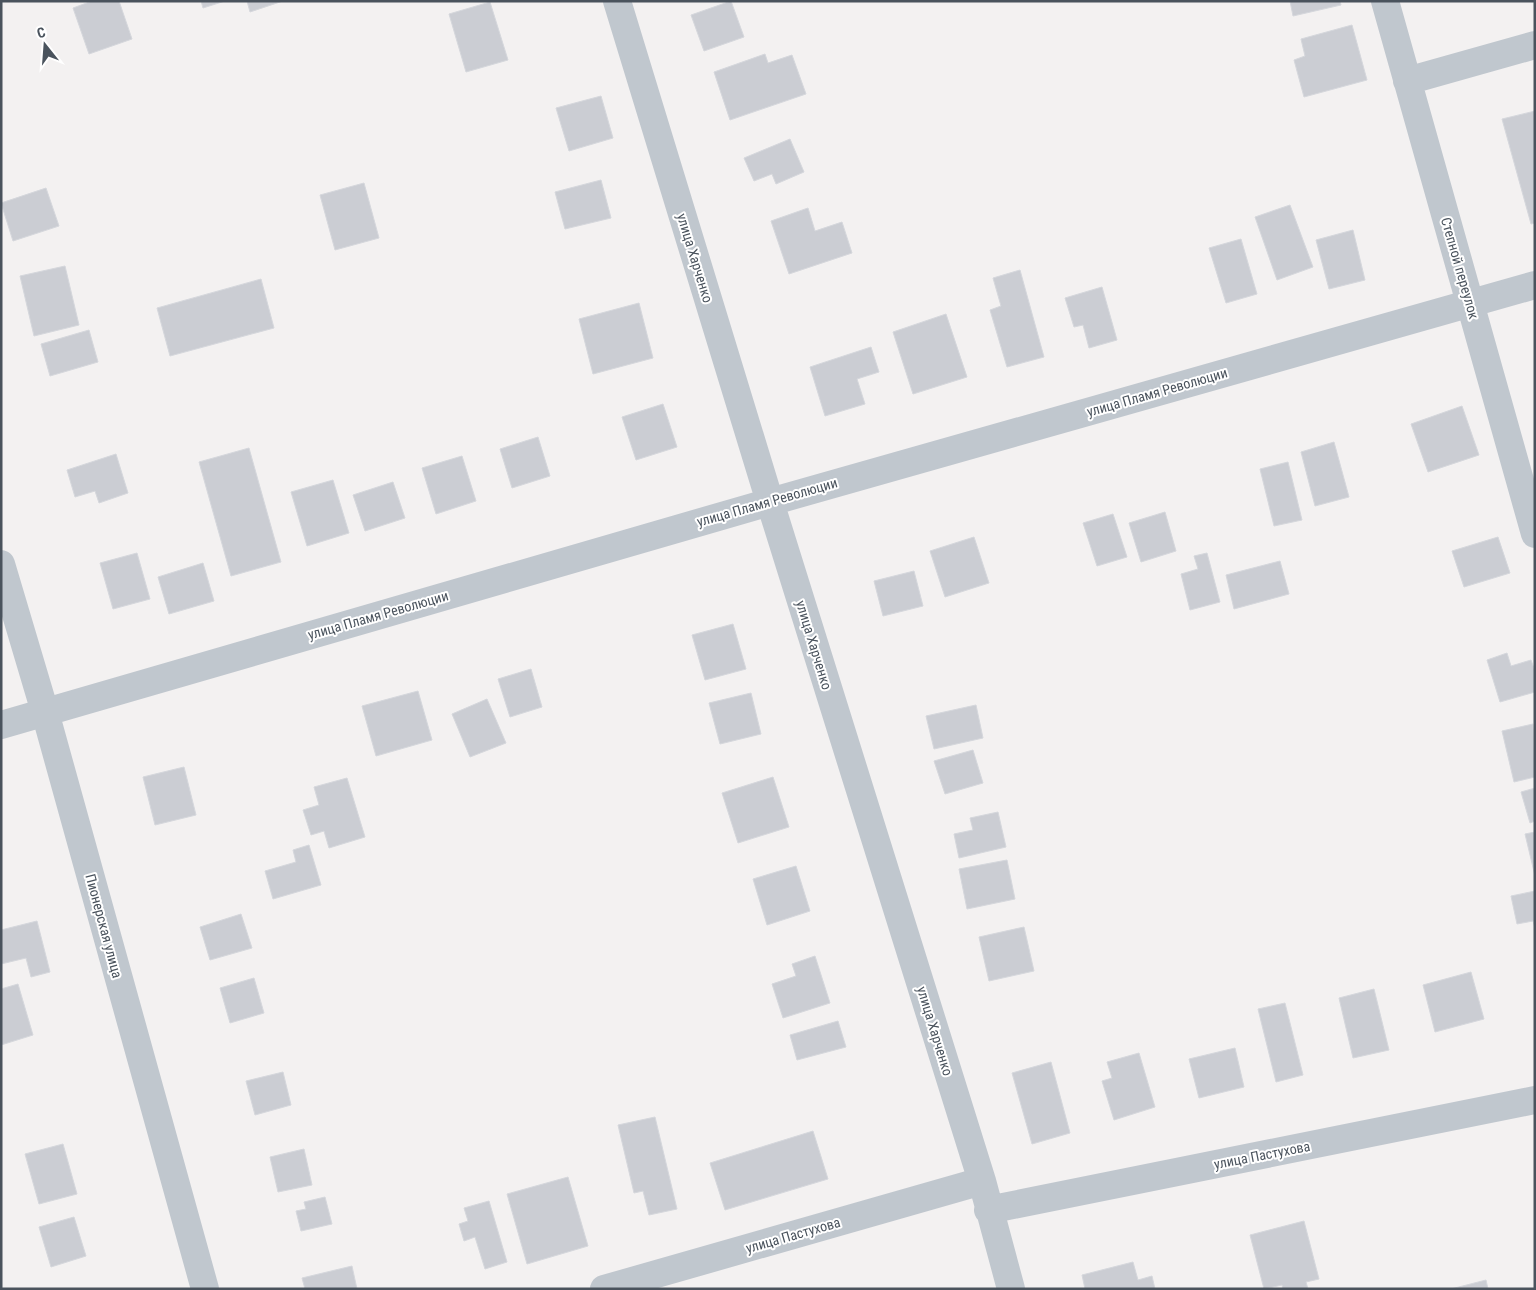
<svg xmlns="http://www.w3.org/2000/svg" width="1536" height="1290" font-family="'Roboto Condensed',sans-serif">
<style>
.building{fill:#cbcdd3;stroke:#d5d7dc}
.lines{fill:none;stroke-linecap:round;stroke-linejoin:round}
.minor{stroke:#c0c7ce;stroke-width:28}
.labels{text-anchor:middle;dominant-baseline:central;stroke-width:4;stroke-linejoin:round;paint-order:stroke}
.street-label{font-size:14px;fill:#4a535d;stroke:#fff}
</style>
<rect width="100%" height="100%" fill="#f3f1f1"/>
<path class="building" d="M92 1H119L132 39 89 54 73 8Z
M201 1H225L203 8Z
M247 1H283L250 12Z
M731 1 744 37 704 51 691 15Z
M1290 1H1340L1341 5 1293 16Z
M490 2 508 60 466 72 449 14Z
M1352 25 1367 80 1304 97 1294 60 1305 56 1301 39Z
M765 54 768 63 792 55 806 94 730 120 714 72Z
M601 96 613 138 569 151 556 108Z
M1535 111V223L1531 224 1502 119Z
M790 139 804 172 776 184 772 174 754 181 744 158Z
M601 180 611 218 565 229 555 192Z
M364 183 379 238 335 250 320 195Z
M46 188 59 226 13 241 1 203Z
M1290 205 1313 267 1277 280 1255 217Z
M808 208 815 231 842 222 852 253 789 274 771 221Z
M1353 230 1365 280 1329 289 1316 240Z
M1241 239 1257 294 1226 303 1209 248Z
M65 266 79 325 34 336 20 276Z
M1020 270 1044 357 1007 367 990 310 1001 306 993 278Z
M261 279 274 328 170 356 157 308Z
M1102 287 1117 340 1089 348 1083 325 1074 327 1065 298Z
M639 303 653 358 593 374 579 319Z
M946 314 967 377 913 394 893 332Z
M89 330 98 362 50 376 41 344Z
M871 347 879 372 857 379 865 404 825 416 810 367Z
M663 404 677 447 636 460 622 417Z
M1462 406 1479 455 1428 472 1411 424Z
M538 437 550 476 512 488 500 449Z
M1334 442 1349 497 1315 506 1301 452Z
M249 448 281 562 231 576 199 462Z
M116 454 128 493 99 503 95 491 75 497 67 470Z
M462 456 476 501 436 514 422 468Z
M1288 462 1302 520 1274 526 1260 469Z
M333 480 349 533 307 546 291 492Z
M393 482 405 518 365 531 353 495Z
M1165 512 1176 551 1141 562 1129 523Z
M1113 514 1127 557 1097 566 1083 523Z
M974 537 989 583 945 597 930 551Z
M1498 537 1510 573 1464 587 1452 551Z
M137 553 150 599 113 609 100 563Z
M1207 553 1220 602 1190 610 1181 574 1198 569 1194 556Z
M1280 561 1289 594 1234 609 1226 575Z
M203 563 214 601 169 614 158 577Z
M914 571 923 606 883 616 874 581Z
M733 624 746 669 705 680 692 635Z
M1507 653 1511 666 1531 660 1535 671V692L1500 702 1487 660Z
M531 669 542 707 510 717 498 679Z
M418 691 432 740 376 756 362 706Z
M751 693 761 734 720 744 709 703Z
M487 699 506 743 470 757 452 714Z
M976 705 983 738 934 749 926 716Z
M1533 724 1535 777 1514 782 1502 731Z
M973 750 983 783 945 794 934 761Z
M184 767 196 815 155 825 143 777Z
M773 777 789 827 738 843 722 793Z
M347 778 365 837 329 848 324 831 311 835 303 810 319 805 314 787Z
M1535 788V821L1530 823 1521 792Z
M998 812 1006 847 959 858 954 834 973 830 970 818Z
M1535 832V876L1525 834Z
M309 845 321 885 273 899 265 871 296 862 293 850Z
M1007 860 1015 899 967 909 959 869Z
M796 866 810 911 767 925 753 879Z
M1535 891V928L1533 921 1517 924 1511 896Z
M241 914 252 948 210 960 200 927Z
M37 921 50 972 31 977 26 958 1 964V930Z
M1024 927 1034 971 989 981 979 937Z
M815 956 830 1003 783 1018 772 984 796 976 792 964Z
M1471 972 1484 1019 1435 1032 1423 985Z
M254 978 264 1013 230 1023 220 988Z
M18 984 33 1035 1 1045V989Z
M1374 989 1389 1050 1353 1058 1339 998Z
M1285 1003 1303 1075 1276 1082 1258 1009Z
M838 1021 846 1047 797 1060 790 1035Z
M1235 1048 1244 1087 1199 1098 1189 1059Z
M1139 1053 1155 1107 1114 1120 1102 1081 1112 1078 1107 1062Z
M1051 1062 1070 1133 1032 1144 1012 1073Z
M283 1072 291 1105 255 1115 246 1081Z
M655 1117 677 1209 649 1215 643 1191 634 1193 618 1125Z
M813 1131 828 1179 725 1210 710 1163Z
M63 1144 77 1194 39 1204 25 1154Z
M304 1149 312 1185 278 1192 270 1157Z
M568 1177 588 1246 527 1264 507 1194Z
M325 1197 332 1224 301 1231 296 1211 306 1209 304 1202Z
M489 1201 507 1262 485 1269 475 1237 464 1241 459 1224 468 1221 464 1208Z
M74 1217 86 1256 51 1267 39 1227Z
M1304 1221 1319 1279 1306 1282 1308 1289H1283L1282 1285 1264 1289 1250 1235Z
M1133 1262 1138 1280 1152 1276 1155 1289H1085L1082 1275Z
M352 1266 357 1289H305L302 1278Z
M1486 1280 1488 1289H1451Z"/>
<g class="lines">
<path class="minor" d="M617 1 770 502 982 1181 1011 1289
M1385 1 1535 534
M1407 81 1535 45
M1 564 45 712 205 1289
M1 725 770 502 1535 285
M988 1210 1535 1100
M604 1289 982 1181"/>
</g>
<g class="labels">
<g class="street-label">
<text transform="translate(695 258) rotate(73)">улица Харченко</text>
<text transform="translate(1460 268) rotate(74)">Степной переулок</text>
<text transform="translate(1157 392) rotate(-16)">улица Пламя Революции</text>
<text transform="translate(767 502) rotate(-16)">улица Пламя Революции</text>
<text transform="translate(378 615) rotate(-16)">улица Пламя Революции</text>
<text transform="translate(814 645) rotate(73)">улица Харченко</text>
<text transform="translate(104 926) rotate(75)">Пионерская улица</text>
<text transform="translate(935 1031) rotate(73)">улица Харченко</text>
<text transform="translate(1262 1155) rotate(-11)">улица Пастухова</text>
<text transform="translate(793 1235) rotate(-16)">улица Пастухова</text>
</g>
</g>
<rect width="1536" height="1290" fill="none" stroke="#4a535d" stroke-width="5"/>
<g transform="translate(45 45) rotate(343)" stroke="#ffffff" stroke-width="4" paint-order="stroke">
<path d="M0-4L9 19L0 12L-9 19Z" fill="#4a535d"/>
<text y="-8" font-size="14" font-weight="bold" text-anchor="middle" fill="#4a535d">С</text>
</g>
</svg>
